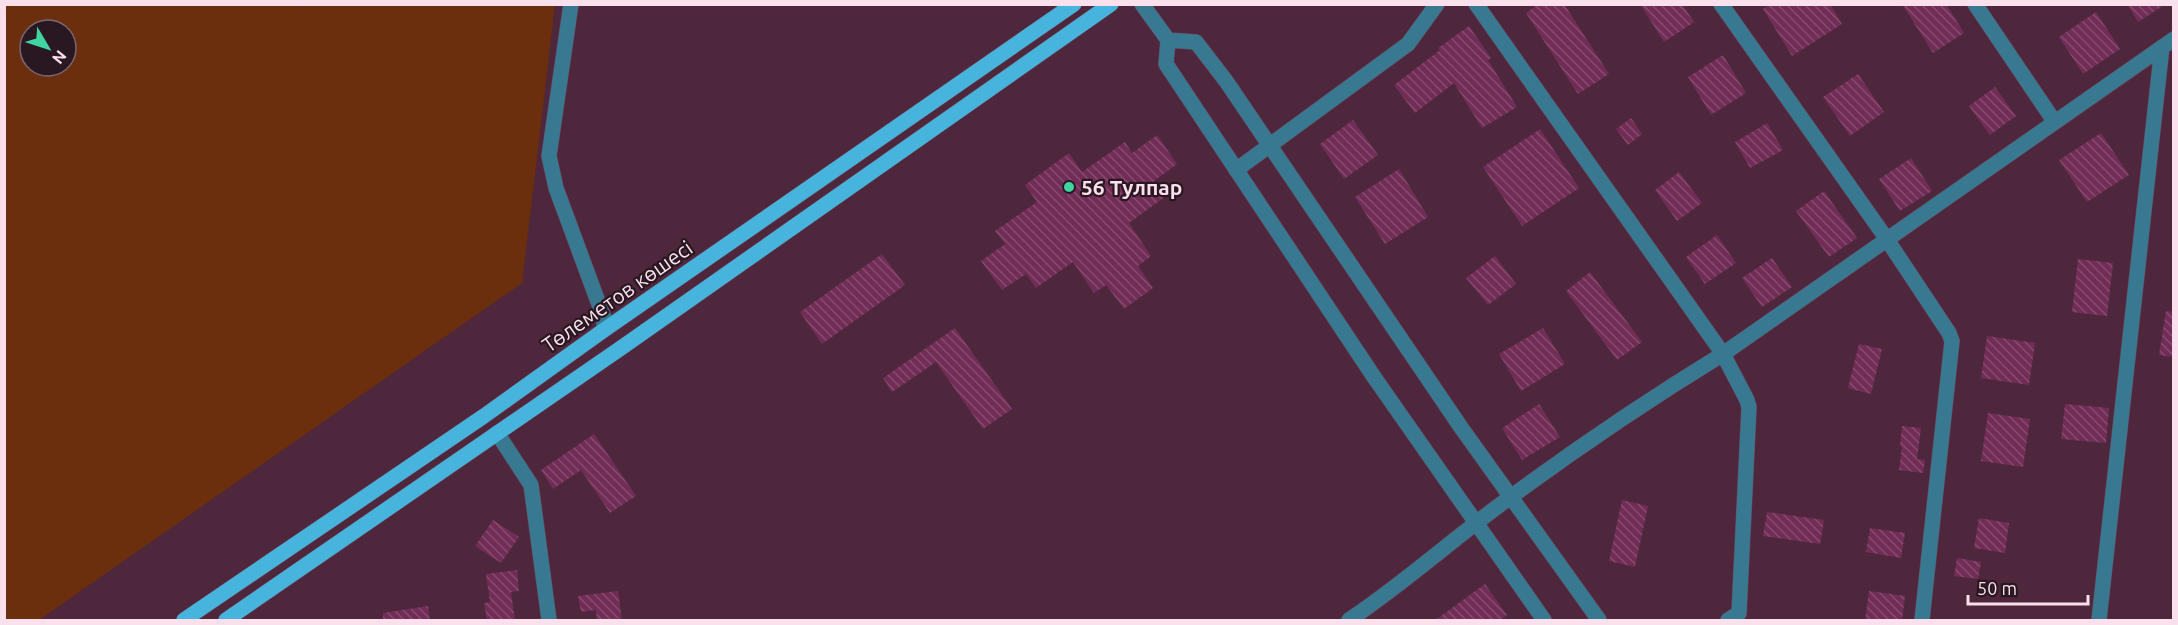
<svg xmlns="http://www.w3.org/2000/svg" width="2178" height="625" font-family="Ubuntu,sans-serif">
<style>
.green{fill:#6b2f0d;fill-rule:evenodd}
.building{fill:url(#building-back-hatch)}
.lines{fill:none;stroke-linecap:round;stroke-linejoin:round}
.minor-casing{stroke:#6a4559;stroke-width:16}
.primary-casing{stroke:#6a4559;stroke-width:16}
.minor{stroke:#387891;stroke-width:15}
.primary{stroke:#46b4dd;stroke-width:15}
.poi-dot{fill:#3fd4a2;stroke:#291721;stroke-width:2}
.labels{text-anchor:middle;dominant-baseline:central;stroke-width:4.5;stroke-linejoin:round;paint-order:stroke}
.poi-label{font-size:21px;font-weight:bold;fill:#fae0ed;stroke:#291721;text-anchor:start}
.street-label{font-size:21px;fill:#fae0ed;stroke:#291721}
</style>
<defs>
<pattern id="building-back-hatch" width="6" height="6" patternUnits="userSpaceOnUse" patternTransform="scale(1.5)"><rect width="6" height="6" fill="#722d56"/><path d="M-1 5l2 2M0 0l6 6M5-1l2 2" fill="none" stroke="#874b6f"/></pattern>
</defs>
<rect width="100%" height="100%" fill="#4e273d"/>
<path class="green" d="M298 4 299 7 305 4 555 5 522 283 39 620H5V5ZM30 30H66V66H30Z"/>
<path class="building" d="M1538 4H1564L1609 74 1578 94 1526 13Z
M1640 4H1682L1694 22 1664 42Z
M1771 4H1830L1842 24 1792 56 1763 9Z
M1902 4H1946L1964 33 1933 53Z
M2127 4H2166L2138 22Z
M2096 12 2120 49 2083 74 2059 37Z
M1469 26 1491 58 1488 60 1517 107 1482 128 1454 83 1415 113 1394 85 1440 50 1438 48Z
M1723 55 1746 93 1711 115 1688 77Z
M1858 74 1884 112 1850 136 1823 97Z
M1995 87 2016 116 1990 135 1969 106Z
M1631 118 1642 134 1628 145 1616 129Z
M1353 120 1378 155 1344 179 1320 144Z
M1767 123 1783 150 1750 168 1735 142Z
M1540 129 1579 188 1522 226 1483 167Z
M2101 133 2129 175 2087 202 2059 160Z
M1157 135 1177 164 1154 181 1165 197 1129 223 1151 256 1138 266 1153 288 1124 309 1106 285 1094 293 1073 262 1036 288 1026 274 1002 290 981 261 1005 244 995 231 1037 202 1025 185 1069 153 1082 172 1125 142 1132 153Z
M1911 158 1932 191 1900 211 1879 179Z
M1399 169 1428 217 1385 244 1355 197Z
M1679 172 1702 203 1677 221 1655 190Z
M1824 191 1857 238 1829 257 1796 211Z
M1717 235 1736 263 1705 284 1686 257Z
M882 254 905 285 822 344 800 312Z
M1495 256 1516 284 1488 305 1466 278Z
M1772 258 1792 287 1762 307 1742 278Z
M2078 259 2113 263 2107 316 2072 312Z
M1590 272 1642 342 1617 360 1566 291Z
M2166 311 2174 312V357L2159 355Z
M955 328 1012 409 983 429 936 362 892 392 883 378Z
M1543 328 1565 364 1521 391 1499 354Z
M1987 336 2035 343 2029 385 1981 378Z
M1859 344 1882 349 1871 394 1848 388Z
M1539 404 1560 437 1522 460 1502 428Z
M2065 404 2109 408 2106 443 2061 439Z
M1988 413 2030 419 2023 467 1981 461Z
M1902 426 1921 428 1917 459 1925 460 1923 473 1899 470 1902 447 1900 446Z
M594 434 636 496 610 513 581 470 553 489 541 470Z
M1622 500 1648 506 1635 567 1609 561Z
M1767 512 1824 520 1820 544 1763 536Z
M1979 518 2009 523 2005 553 1974 548Z
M493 520 519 537 501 563 475 546Z
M1870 528 1905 533 1901 558 1866 552Z
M1957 558 1981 562 1978 579 1954 576Z
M517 570 519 591 511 592 515 621H487L484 603 490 602 486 574Z
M1485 584 1507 615 1499 621H1434Z
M618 591 622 621H597L596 610 581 612 578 596Z
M1869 591 1905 596 1902 621H1865Z
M428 606 430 621H383V613Z"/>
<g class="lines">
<g class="minor-casing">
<path id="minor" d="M571 4 549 156 556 188 604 318V330
M1142 4 1168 40 1166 64 1374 377 1544 620
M1476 4 1723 354 1747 400 1749 407 1739 613 1728 620
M1721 4 1886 238 1949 333 1952 341 1922 620
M1975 4 2054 121
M1168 40 1196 42 1226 81 1460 426 1599 620
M1236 170 1408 44 1437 4
M497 433 531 485 549 620
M1349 620C1406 582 1456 536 1512 496 1580 446 1651 398 1723 354L2174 39
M2099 620 2162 47"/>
</g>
<g class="primary-casing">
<path id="primary" d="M184 620 484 416 604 330 1074 4
M226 620 621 348 1111 4"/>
</g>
<use href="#minor" class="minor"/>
<use href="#primary" class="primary"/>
</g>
<circle class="poi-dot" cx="1069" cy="187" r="6"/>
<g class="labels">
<g class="poi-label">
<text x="1081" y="187">56 Тулпар</text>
</g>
<g class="street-label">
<text transform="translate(617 296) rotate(-35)">Төлеметов көшесі</text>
</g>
</g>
<rect width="2178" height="625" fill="none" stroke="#fae0ed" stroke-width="12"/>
<g transform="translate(48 48) rotate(129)"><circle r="28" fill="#291721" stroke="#7d6773" stroke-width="1.5"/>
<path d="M0-4.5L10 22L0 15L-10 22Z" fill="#3fd4a2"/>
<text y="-9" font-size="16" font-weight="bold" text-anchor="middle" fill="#fae0ed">N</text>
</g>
<path d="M1968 595v9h120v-9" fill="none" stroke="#fae0ed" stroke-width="3"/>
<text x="1977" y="595" font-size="18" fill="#fae0ed" stroke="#291721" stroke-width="4.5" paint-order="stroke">50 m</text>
</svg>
